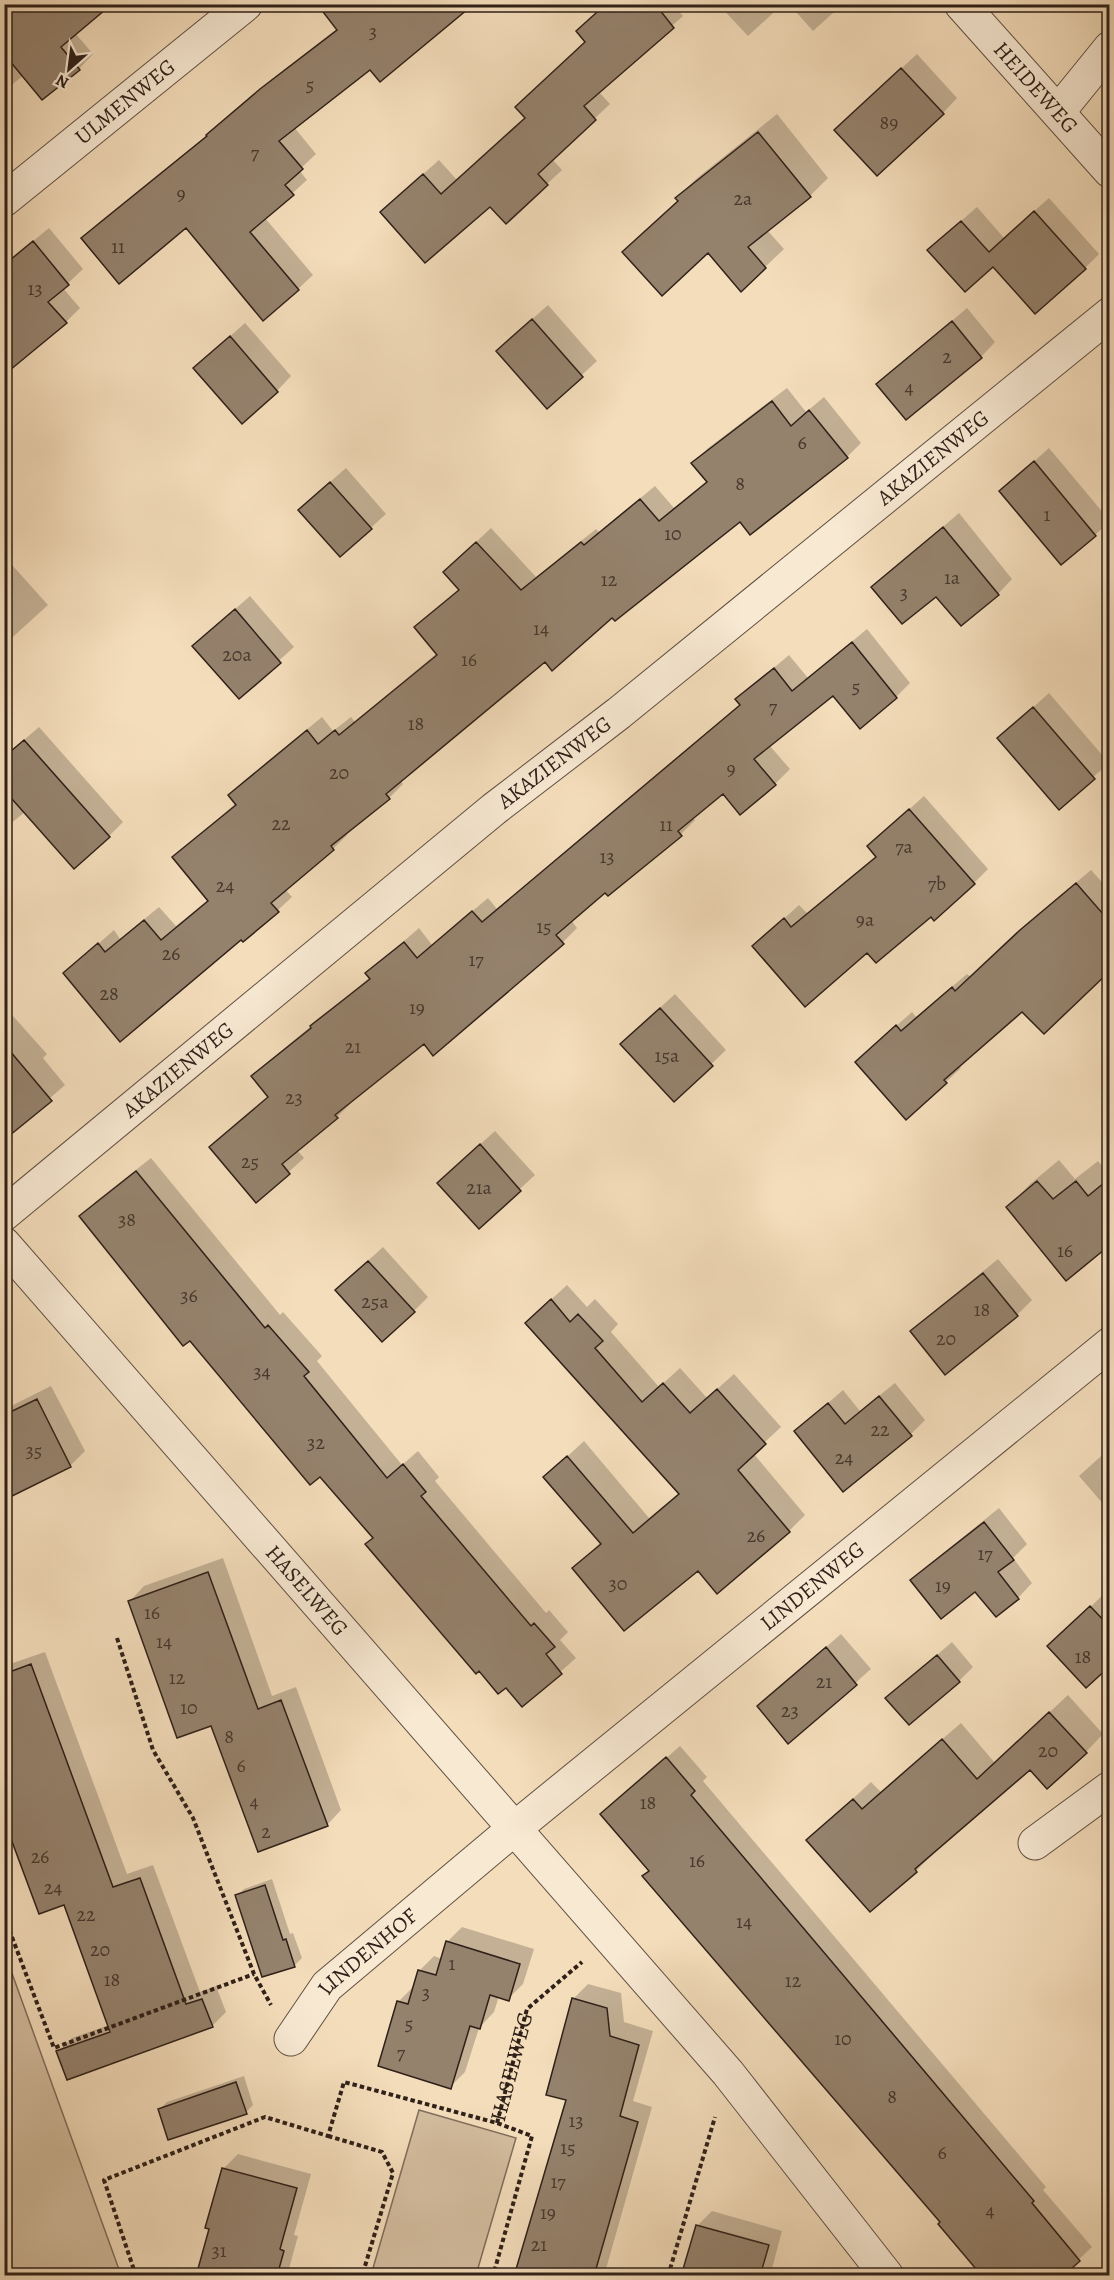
<svg xmlns="http://www.w3.org/2000/svg" width="1114" height="2280" font-family="Alegreya,serif">
<style>
.green{fill:#d3bd9f;stroke:#816e5c;stroke-width:1.5}
.shadow{fill:#0003}
.building{fill:#95826d;stroke:#2f2019;stroke-width:1.5}
.lines{fill:none;stroke-linecap:round;stroke-linejoin:round}
.minor-casing{stroke:#604f42;stroke-width:35}
.path{stroke:#2f2019;stroke-width:4;stroke-dasharray:4.5 3;stroke-linecap:butt}
.minor{stroke:#f8e9d3;stroke-width:33}
.labels{text-anchor:middle;dominant-baseline:central;stroke-width:4.5;stroke-linejoin:round;paint-order:stroke}
.number-label{font-size:20px;fill:#48382e}
.street-label{font-size:22px;fill:#2f2019;stroke:#f8e9d3}
</style>
<rect width="100%" height="100%" fill="#f4ddbb"/>
<filter id="stains"><feTurbulence type="fractalNoise" baseFrequency=".00333" numOctaves="4"/><feColorMatrix values="0 0 0 0 .2 0 0 0 0 .09 0 0 0 0 .02 0 0 0 .5 -.17"/></filter>
<radialGradient id="worn" r=".72"><stop offset=".6" stop-color="#630" stop-opacity="0"/><stop offset="1" stop-color="#630" stop-opacity=".3"/></radialGradient>
<path class="green" d="M5 1954 121 2275H5Z
M419 2110 516 2138 476 2275H371Z"/>
<path class="shadow" d="M4 4 75 33 93 54 79 69 24 75 4 91Z
M606 4H673L683 16 598 91 610 104 552 159 562 170 547 184 490 205 397 197 439 160 457 180 526 117 587 41Z
M718 4H783L748 36Z
M789 4H843L813 31Z
M338 28 371 68 294 127 316 154 299 170 307 180 265 218 313 275 298 289 187 226 83 238 98 223 212 131 277 75Z
M917 54 957 98 943 113 850 116Z
M777 114 828 178 810 196 767 230 784 249 741 290 709 251 624 252 679 200 677 198 696 179Z
M1049 198 1099 254 1085 268 993 265 944 236 977 207 1004 238Z
M49 228 83 269 63 288 80 308 66 322 4 265Z
M548 305 597 361 547 407 512 337Z
M967 308 995 342 981 357 878 384Z
M245 323 291 376 277 391 210 354Z
M787 388 806 412 824 397 861 443 847 457 740 520 612 616 545 660 400 780 403 784 389 798 345 832 347 835 333 849 285 889 292 897 277 911 241 938 65 973 114 930 120 939 159 907 176 926 209 899 174 857 236 803 230 795 244 781 322 717 333 731 351 717 355 722 437 653 416 627 460 588 459 558 491 528 536 577 596 529 599 532 655 486 674 508 708 480 693 463 707 449Z
M1049 448 1110 521 1095 535 1001 491Z
M346 468 386 514 341 555 315 495Z
M959 513 1012 579 998 594 961 624 936 595 873 587Z
M4 556 48 605 4 645Z
M250 596 294 647 239 697 209 632Z
M867 629 910 683 896 697 833 694 769 745 790 769 775 784 740 813 723 792 693 817 695 820 681 834 608 894 605 891 571 920 577 928 563 942 433 1054 424 1042 350 1101 351 1103 337 1117 297 1150 304 1158 257 1201 269 1096 253 1076 268 1062 370 977 367 973 419 928 432 945 488 898 497 909 741 704 737 699 789 655 808 678Z
M1049 693 1109 763 1059 808 999 738Z
M39 727 123 822 109 836 25 812 4 829V757Z
M924 796 988 869 974 883 931 915 868 951 754 946 799 905 807 913 877 855 884 832Z
M1091 870 1110 891V983L1106 986 1100 978 1023 1010 959 1065 961 1068 946 1082 871 1048 912 1012 916 1017 967 974 971 977 1036 916Z
M675 994 726 1050 674 1100 637 1029Z
M4 1006 47 1054 43 1058 65 1085 4 1138Z
M495 1131 535 1175 479 1227 454 1168Z
M151 1158 280 1315 283 1312 322 1356 317 1361 402 1465 418 1451 439 1477 435 1481 546 1613 549 1610 568 1632 560 1640 576 1658 523 1705 320 1474 190 1339 81 1216 95 1202Z
M1059 1160 1075 1179 1098 1161 1110 1175V1243L1008 1207 1029 1185Z
M383 1247 428 1297 414 1311 351 1276Z
M998 1259 1032 1300 1017 1315 946 1373 912 1332 927 1317Z
M567 1285 587 1307 595 1299 618 1324 611 1332 659 1387 680 1368 707 1398 734 1374 781 1427 753 1453 805 1515 789 1531 698 1568H574L601 1542 545 1477 584 1441 649 1518 680 1492 543 1307Z
M895 1383 925 1420 911 1434 843 1490 796 1431 843 1390 860 1411Z
M51 1386 85 1451 70 1466 4 1441V1411L9 1407Z
M1110 1448V1512L1079 1476Z
M999 1508 1027 1544 1013 1558 1032 1583 1018 1598 996 1615 976 1590 912 1580 927 1566Z
M223 1558 272 1696 296 1687 341 1810 327 1825 212 1724 130 1601 144 1586Z
M1105 1593 1110 1597V1664L1064 1632Z
M841 1634 871 1669 789 1742 759 1706Z
M952 1642 973 1667 959 1681 887 1698Z
M45 1652 127 1874 153 1865 200 1992 216 1986 226 2012 212 2026 58 2052 72 2038 109 2025 65 1903 4 1815V1666Z
M1068 1695 1103 1734 1086 1752 1030 1768 933 1852 934 1853 916 1871 870 1910 808 1840 871 1782 881 1792 961 1723 995 1763Z
M680 1746 707 1777 703 1781 1046 2187 1043 2190 1092 2247 1061 2276 942 2222 602 1814Z
M272 1879 290 1934 293 1933 302 1958 294 1966 237 1896 244 1889Z
M462 1927 534 1949 523 1984 508 1999 499 1996 494 2012 479 2028 465 2072 450 2087 380 2065 399 2001 413 1987 419 1971 434 1956 442 1959 447 1942Z
M588 1984 621 1993 624 2022 653 2031 633 2101 652 2107 604 2276H516L568 2099 547 2094 574 1998Z
M244 2076 253 2105 246 2112 160 2109 167 2102Z
M1110 2117V2128L1105 2121Z
M238 2154 311 2174 294 2235 298 2236 287 2276H197L211 2228 224 2168Z
M712 2211 782 2231 770 2276H683L697 2226Z"/>
<path class="building" d="M4 4H112L61 47 80 70 42 100 4 54Z
M317 4H474L380 82 370 70 279 141 303 169 285 185 294 195 250 232 299 290 263 321 186 228 119 284 81 238 207 136 206 135 260 89 337 30Z
M606 4H655L674 28 584 106 596 120 538 174 548 185 506 224 490 207 425 263 380 212 423 174 441 194 525 118 515 107 585 42 576 31Z
M901 68 944 114 877 176 834 130Z
M758 132 811 197 748 247 766 268 741 292 708 253 662 296 622 252 678 201 675 198Z
M1034 211 1086 269 1035 314 993 267 965 292 927 250 961 221 989 252Z
M33 241 69 285 48 302 67 323 4 375V265Z
M532 319 583 377 547 409 496 351Z
M952 321 982 358 906 420 876 384Z
M230 336 278 392 242 424 193 368Z
M772 401 791 426 809 410 848 458 750 535 740 522 615 621 612 618 552 671 545 662 386 794 390 799 331 846 334 850 271 903 279 912 243 942 241 940 120 1042 63 973 98 943 105 952 144 920 161 940 208 901 172 857 236 805 228 795 307 730 318 744 335 730 339 735 437 655 414 627 459 590 443 572 476 542 521 590 581 542 584 545 640 499 659 521 707 482 691 463Z
M1034 461 1096 536 1061 565 999 491Z
M330 482 372 529 340 557 298 510Z
M943 527 999 595 961 626 936 597 902 624 871 587Z
M235 609 281 663 239 699 192 646Z
M852 642 897 698 860 729 833 696 754 759 776 785 740 815 723 794 678 831 682 836 608 896 605 893 556 935 564 944 433 1056 424 1044 335 1115 338 1118 282 1164 290 1174 256 1203 209 1147 268 1097 251 1076 311 1028 310 1026 370 979 365 973 404 942 417 958 472 911 482 922 740 705 735 699 774 668 792 691Z
M1033 707 1095 779 1059 810 997 738Z
M24 740 110 837 74 869 4 790V757Z
M909 809 975 884 934 921 931 917 876 963 867 953 805 1007 752 946 784 918 791 927 876 857 867 846Z
M1076 883 1110 922V971L1044 1034 1022 1012 944 1080 947 1083 906 1120 855 1062 896 1025 901 1031 952 987 955 991 1020 930Z
M660 1008 713 1066 674 1102 620 1044Z
M4 1044 52 1101 4 1140Z
M480 1144 521 1191 479 1229 437 1183Z
M136 1171 265 1328 268 1325 309 1372 304 1376 387 1478 403 1464 426 1492 421 1496 531 1626 534 1623 555 1647 546 1654 562 1674 522 1707 506 1688 498 1694 479 1671 476 1674 365 1544 373 1538 320 1477 310 1485 190 1341 183 1346 79 1216Z
M1110 1178V1245L1066 1281 1006 1207 1037 1181 1053 1199 1076 1181 1088 1196Z
M368 1261 415 1312 382 1342 335 1290Z
M983 1273 1018 1316 945 1375 910 1331Z
M551 1299 570 1322 578 1314 603 1341 595 1348 642 1402 663 1383 690 1413 717 1389 766 1444 738 1470 790 1532 717 1594 698 1571 624 1631 572 1568 601 1544 543 1477 567 1456 633 1533 679 1494 525 1323Z
M879 1396 912 1436 843 1492 794 1431 828 1403 845 1424Z
M37 1399 71 1467 4 1500V1415Z
M984 1522 1014 1560 998 1572 1019 1599 996 1617 975 1592 941 1619 910 1580Z
M208 1572 258 1709 281 1700 328 1826 258 1852 211 1726 177 1738 128 1601Z
M1090 1606 1110 1627V1666L1086 1688 1047 1646Z
M826 1647 857 1685 788 1744 757 1706Z
M937 1655 960 1682 909 1725 885 1698Z
M31 1664 113 1887 140 1878 186 2004 202 1999 213 2027 67 2080 56 2051 110 2032 64 1905 39 1914 4 1820V1674Z
M1049 1712 1087 1753 1047 1789 1030 1770 915 1869 917 1872 870 1912 806 1840 853 1799 862 1809 942 1739 977 1779Z
M666 1757 695 1791 691 1795 1034 2201 1032 2203 1080 2261 1063 2276H982L938 2224 940 2222 642 1876 649 1871 600 1814Z
M265 1885 283 1940 286 1939 295 1967 262 1977 235 1895Z
M446 1941 520 1964 509 2001 490 1995 480 2029 470 2026 451 2089 378 2066 397 2001 408 2004 418 1970 436 1975Z
M572 1998 607 2008 610 2036 639 2045 620 2116 638 2122 594 2276H514L566 2100 546 2095Z
M236 2082 247 2114 168 2140 158 2109Z
M222 2168 297 2188 280 2249 284 2251 277 2276H196L209 2229 205 2228Z
M696 2225 769 2245 760 2276H681Z"/>
<g class="lines">
<g class="minor-casing">
<g id="minor">
<path id="s2" d="M961 4 1110 171"/>
<path d="M1058 112 1110 48"/>
<path id="s3" d="M4 200 246 4"/>
<path id="s4" d="M4 1214 494 809 619 713 1110 314"/>
<path id="s5" d="M4 1244 728 2073 887 2276"/>
<path d="M1035 1843 1110 1788"/>
<path id="s6" d="M291 2039 327 1986 515 1828 1110 1344"/>
</g>
</g>
<g class="path">
<path d="M117 1638 153 1750 193 1818 254 1974 271 2005"/>
<path d="M4 1916 54 2048 254 1974"/>
<path id="s1" d="M497 2123 527 2009 582 1962"/>
<path d="M328 2136 382 2152 393 2173 362 2276"/>
<path d="M136 2276 104 2180 265 2117 328 2136 344 2082 497 2123 532 2136 493 2276"/>
<path d="M668 2276 715 2117"/>
</g>
<use href="#minor" class="minor"/>
</g>
<g class="labels">
<g class="number-label">
<text x="373" y="31">3</text>
<text x="310" y="84">5</text>
<text x="889" y="122">89</text>
<text x="255" y="152">7</text>
<text x="181" y="193">9</text>
<text x="743" y="198">2a</text>
<text x="118" y="246">11</text>
<text x="35" y="288">13</text>
<text x="947" y="356">2</text>
<text x="909" y="387">4</text>
<text x="802" y="442">6</text>
<text x="740" y="483">8</text>
<text x="1047" y="514">1</text>
<text x="673" y="533">10</text>
<text x="952" y="577">1a</text>
<text x="609" y="579">12</text>
<text x="904" y="592">3</text>
<text x="541" y="628">14</text>
<text x="237" y="654">20a</text>
<text x="469" y="659">16</text>
<text x="856" y="686">5</text>
<text x="773" y="706">7</text>
<text x="416" y="723">18</text>
<text x="731" y="768">9</text>
<text x="339" y="772">20</text>
<text x="281" y="823">22</text>
<text x="666" y="824">11</text>
<text x="904" y="846">7a</text>
<text x="607" y="856">13</text>
<text x="937" y="883">7b</text>
<text x="225" y="885">24</text>
<text x="865" y="919">9a</text>
<text x="544" y="926">15</text>
<text x="171" y="953">26</text>
<text x="476" y="959">17</text>
<text x="109" y="993">28</text>
<text x="417" y="1007">19</text>
<text x="353" y="1046">21</text>
<text x="667" y="1055">15a</text>
<text x="294" y="1097">23</text>
<text x="250" y="1161">25</text>
<text x="479" y="1187">21a</text>
<text x="127" y="1219">38</text>
<text x="1065" y="1250">16</text>
<text x="189" y="1295">36</text>
<text x="375" y="1301">25a</text>
<text x="982" y="1309">18</text>
<text x="946" y="1338">20</text>
<text x="262" y="1371">34</text>
<text x="880" y="1429">22</text>
<text x="316" y="1442">32</text>
<text x="34" y="1450">35</text>
<text x="844" y="1457">24</text>
<text x="756" y="1535">26</text>
<text x="985" y="1553">17</text>
<text x="618" y="1583">30</text>
<text x="943" y="1585">19</text>
<text x="152" y="1612">16</text>
<text x="164" y="1641">14</text>
<text x="1083" y="1656">18</text>
<text x="177" y="1677">12</text>
<text x="824" y="1681">21</text>
<text x="189" y="1707">10</text>
<text x="790" y="1710">23</text>
<text x="229" y="1736">8</text>
<text x="1048" y="1750">20</text>
<text x="241" y="1765">6</text>
<text x="254" y="1801">4</text>
<text x="648" y="1802">18</text>
<text x="266" y="1831">2</text>
<text x="40" y="1856">26</text>
<text x="697" y="1860">16</text>
<text x="53" y="1887">24</text>
<text x="86" y="1914">22</text>
<text x="744" y="1921">14</text>
<text x="100" y="1949">20</text>
<text x="452" y="1963">1</text>
<text x="112" y="1979">18</text>
<text x="793" y="1980">12</text>
<text x="426" y="1992">3</text>
<text x="409" y="2023">5</text>
<text x="843" y="2038">10</text>
<text x="401" y="2052">7</text>
<text x="892" y="2096">8</text>
<text x="576" y="2120">13</text>
<text x="568" y="2147">15</text>
<text x="942" y="2152">6</text>
<text x="558" y="2181">17</text>
<text x="990" y="2210">4</text>
<text x="548" y="2212">19</text>
<text x="539" y="2244">21</text>
<text x="219" y="2250">31</text>
</g>
<g class="street-label">
<text stroke="none"><textPath href="#s2" startOffset="112">HEIDEWEG</textPath></text>
<text stroke="none"><textPath href="#s3" startOffset="156">ULMENWEG</textPath></text>
<text stroke="none"><textPath href="#s4" startOffset="1198">AKAZIENWEG</textPath></text>
<text stroke="none"><textPath href="#s4" startOffset="712">AKAZIENWEG</textPath></text>
<text stroke="none"><textPath href="#s4" startOffset="226">AKAZIENWEG</textPath></text>
<text stroke="none"><textPath href="#s6" startOffset="693">LINDENWEG</textPath></text>
<text stroke="none"><textPath href="#s5" startOffset="460">HASELWEG</textPath></text>
<text stroke="none"><textPath href="#s6" startOffset="117">LINDENHOF</textPath></text>
<text stroke="none"><textPath href="#s1" startOffset="58">HASELWEG</textPath></text>
</g>
</g>
<rect width="1114" height="2280" fill="none" stroke="#f4ddbb" stroke-width="24"/>
<rect x="6" y="6" width="1102" height="2268" fill="none" stroke="#2f2019" stroke-width="3"/>
<rect x="12" y="12" width="1090" height="2256" fill="none" stroke="#2f2019" stroke-width="1.5"/>
<g transform="translate(69 69) rotate(208)" stroke="#f8e9d3" stroke-width="4.5" paint-order="stroke">
<path d="M0-4.5L10 22L0 15L-10 22Z" fill="#2f2019"/>
<text y="-9" font-size="16" font-weight="bold" text-anchor="middle" fill="#2f2019">N</text>
</g>
<rect width="100%" height="100%" filter="url(#stains)"/>
<rect width="100%" height="100%" fill="url(#worn)"/>
</svg>
